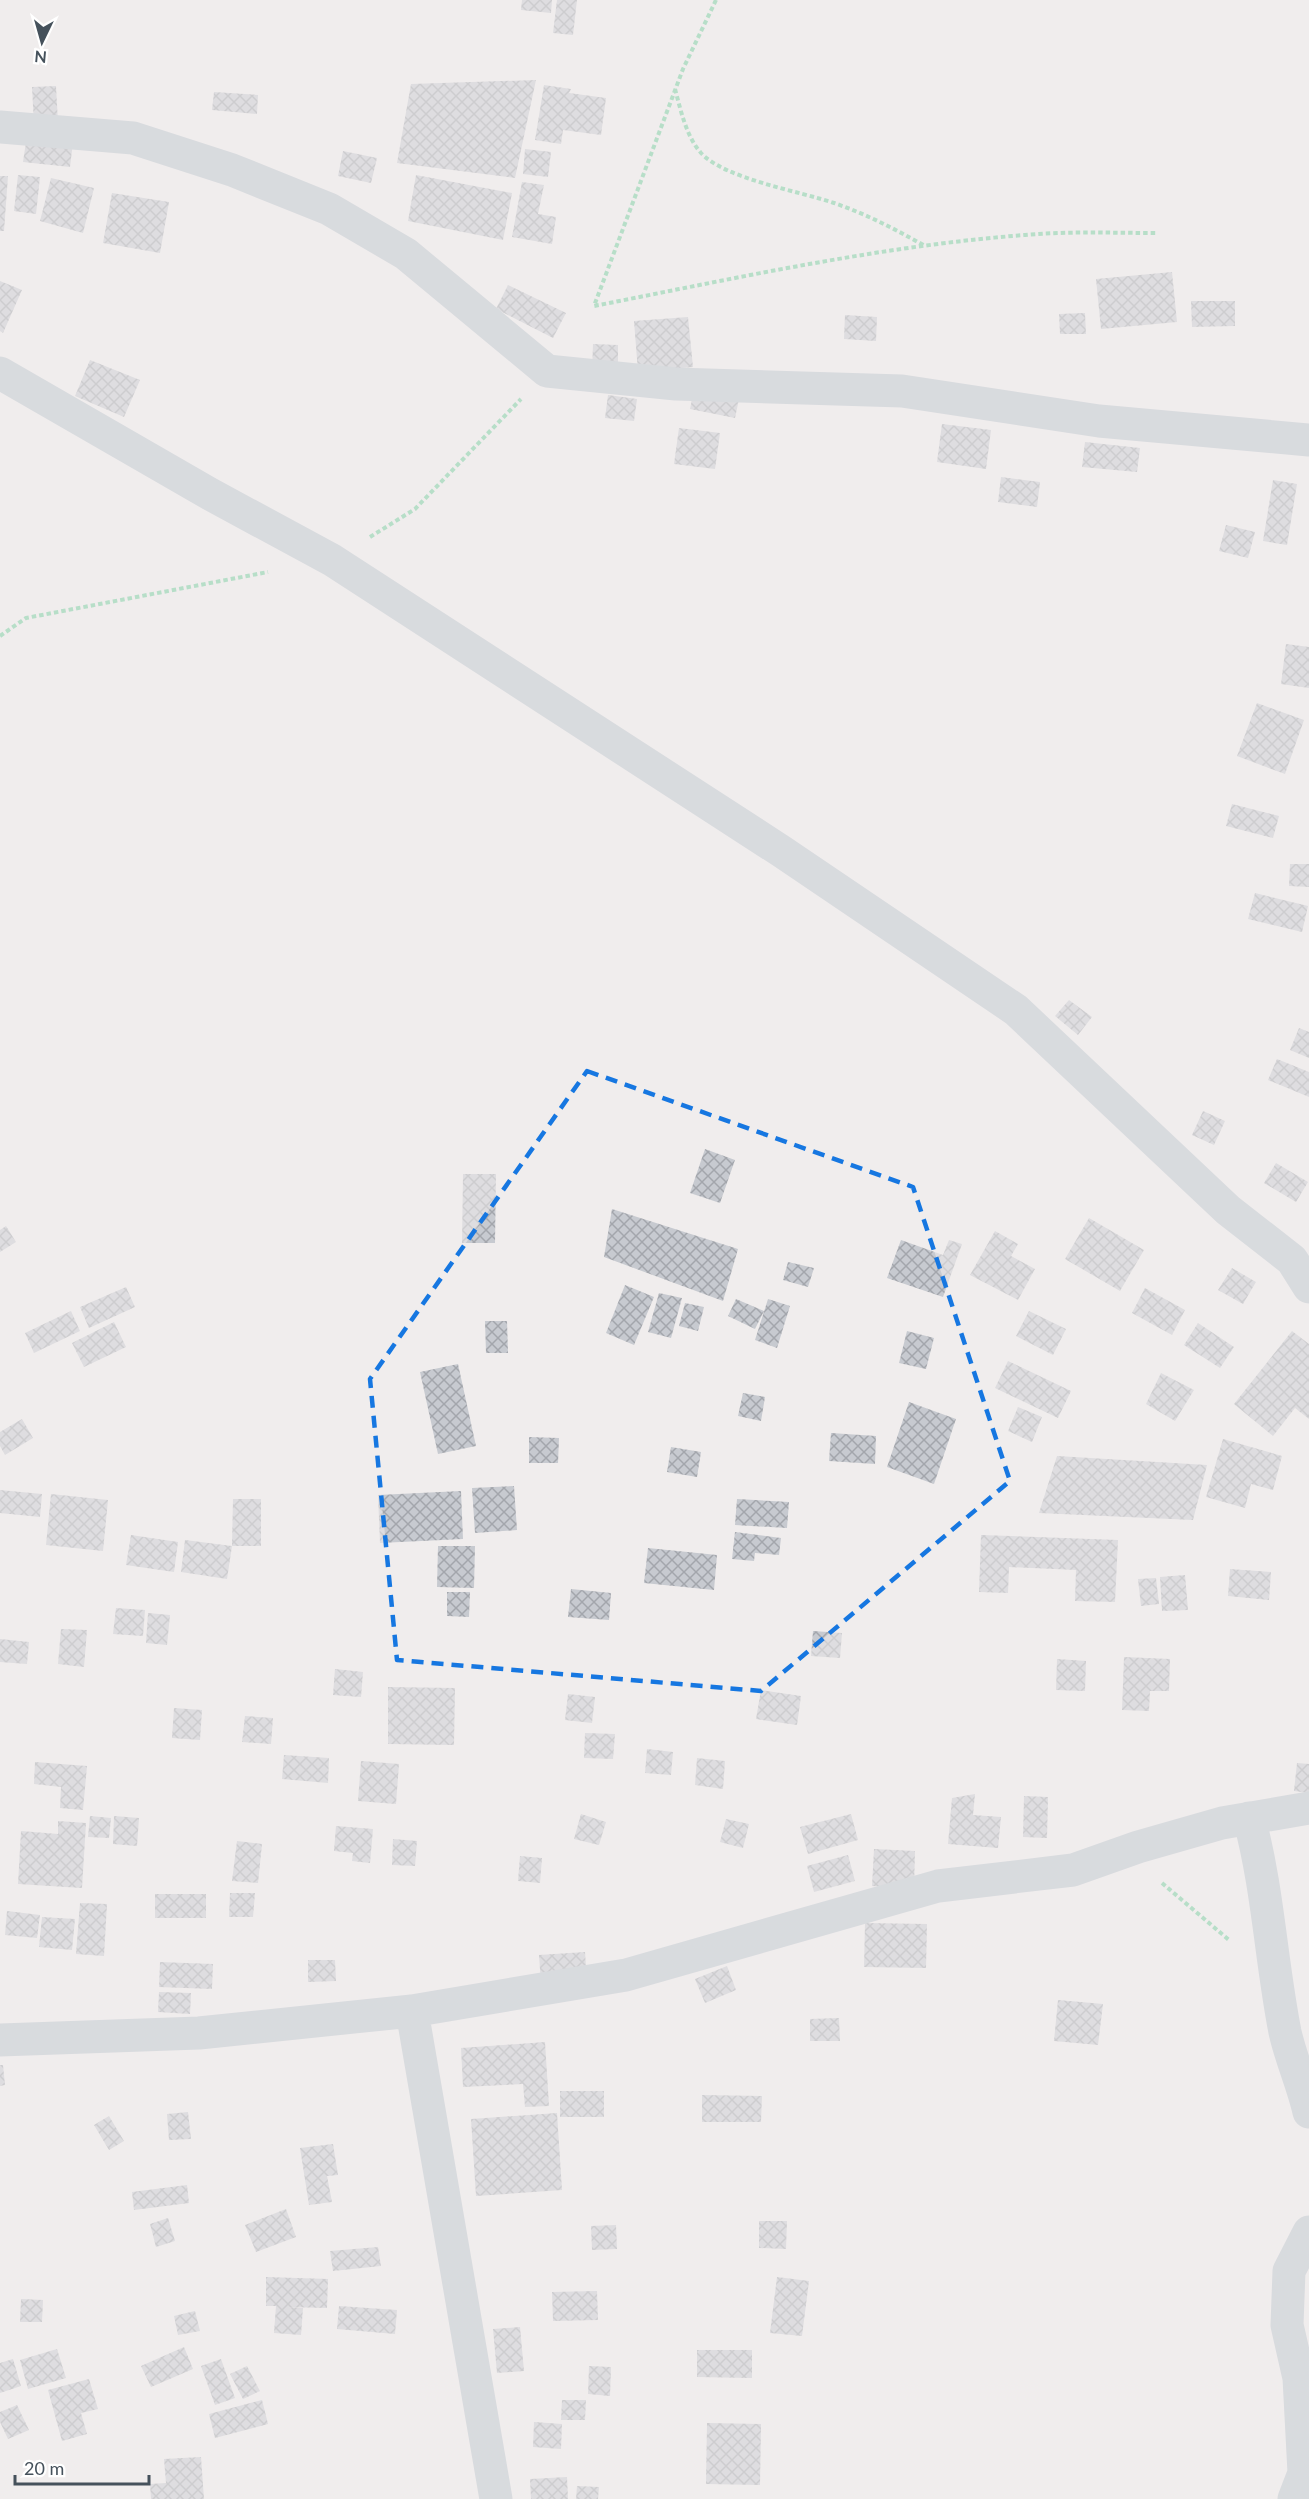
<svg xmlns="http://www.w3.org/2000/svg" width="1309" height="2499" font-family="Lato,sans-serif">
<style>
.building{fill:url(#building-cross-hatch)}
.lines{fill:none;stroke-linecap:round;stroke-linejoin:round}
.path{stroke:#71cd9c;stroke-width:4;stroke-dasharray:4.5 3;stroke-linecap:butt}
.street{stroke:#bbc5cd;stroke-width:33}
.marked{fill:none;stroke:#1677e1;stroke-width:4.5;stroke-dasharray:12 8;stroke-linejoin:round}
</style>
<defs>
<pattern id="building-cross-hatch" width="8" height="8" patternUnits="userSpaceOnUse" patternTransform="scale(1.5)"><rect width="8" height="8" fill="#c7cad0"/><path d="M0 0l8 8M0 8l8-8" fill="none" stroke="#a3a6ac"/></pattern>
</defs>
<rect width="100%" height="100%" fill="#f0eded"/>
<path class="building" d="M522 0H552L551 13 521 10Z
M557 0H577L573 35 553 33Z
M536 80 515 178 397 163 411 84Z
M544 85 571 89 569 93 606 98 601 135 563 130 561 144 535 140Z
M56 86 58 123 34 125 32 87Z
M214 92 258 95 257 114 212 110Z
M27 135 73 142 70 167 23 162Z
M525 149 551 152 548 177 523 174Z
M343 151 377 158 371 183 338 176Z
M18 175 40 177 36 214 14 211Z
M416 175 512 193 503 240 408 221Z
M0 176H8L4 231H0Z
M51 178 94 188 83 233 40 221Z
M522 182 544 185 538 214 556 217 552 244 512 237Z
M112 193 169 202 160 253 103 243Z
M1172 272 1177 322 1101 329 1096 279Z
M0 281 22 290 3 333 0 331Z
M508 285 566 313 553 338 496 309Z
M1191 301H1235V326L1192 327Z
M1085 313 1086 334H1060L1059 314Z
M845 315 877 317 876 341 844 339Z
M688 317 693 367 638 372 634 321Z
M593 344 618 345V372H592Z
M90 360 140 380 124 417 75 396Z
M694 390 739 399 735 418 690 409Z
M608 395 637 399 634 421 605 418Z
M942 424 991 430 986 469 937 462Z
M679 428 720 433 715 469 674 464Z
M1085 442 1140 448 1137 472 1082 467Z
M1001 477 1040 482 1037 507 998 502Z
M1273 480 1297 484 1287 545 1263 541Z
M1226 525 1255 532 1248 558 1219 551Z
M1286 644 1309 647V688L1281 684Z
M1257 703 1304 720 1285 774 1237 756Z
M1232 804 1279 816 1273 838 1226 826Z
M1290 864H1309V887L1289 886Z
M1255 893 1308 906 1302 932 1248 919Z
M1069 1000 1092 1017 1078 1035 1055 1016Z
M1299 1028 1309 1032V1058L1290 1050Z
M1277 1059 1309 1072V1097L1268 1080Z
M1203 1111 1225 1121 1214 1145 1192 1135Z
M705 1149 735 1160 720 1203 690 1193Z
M1276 1163 1308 1182 1296 1202 1264 1183Z
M463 1174H496L495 1243H462Z
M612 1209 738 1249 723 1301 604 1257Z
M1089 1218 1144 1250 1120 1291 1065 1259Z
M6 1226 16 1242 0 1252V1230Z
M995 1231 1018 1244 1011 1256 1035 1269 1018 1300 970 1275Z
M901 1240 943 1255 949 1240 962 1244 943 1297 887 1278Z
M788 1262 814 1268 808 1287 783 1280Z
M1232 1268 1256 1282 1243 1304 1218 1290Z
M625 1285 654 1297 634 1345 606 1333Z
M126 1287 135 1307 89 1328 80 1307Z
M1145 1288 1185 1310 1172 1335 1132 1313Z
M659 1293 682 1298 671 1338 648 1332Z
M736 1299 764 1311 755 1329 728 1316Z
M768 1299 790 1306 777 1348 755 1340Z
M685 1303 704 1307 698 1331 679 1326Z
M71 1311 80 1331 34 1353 25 1333Z
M1029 1311 1066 1329 1053 1355 1016 1336Z
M485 1321H507L508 1353H486Z
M114 1322 126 1347 84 1367 72 1343Z
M1198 1323 1234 1347 1220 1368 1184 1345Z
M907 1331 934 1338 926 1369 899 1363Z
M1292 1331 1309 1344V1419L1295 1408 1273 1436 1234 1404Z
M1008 1361 1071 1391 1058 1418 995 1388Z
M458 1364 476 1446 438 1454 420 1372Z
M1161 1373 1194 1390 1175 1421 1146 1404Z
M743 1393 765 1397 761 1421 738 1416Z
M909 1402 956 1419 934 1484 887 1467Z
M1018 1407 1042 1417 1032 1442 1008 1431Z
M22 1419 33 1438 5 1455 0 1446V1432Z
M831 1433 876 1436 875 1464 829 1461Z
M529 1437 559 1438 558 1463H529Z
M1223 1439 1282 1456 1273 1490 1251 1484 1245 1508 1206 1497Z
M671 1447 701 1452 697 1477 667 1472Z
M1057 1456 1207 1465 1193 1520 1039 1513Z
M514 1486 517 1530 475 1533 472 1488Z
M0 1490 42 1494 40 1517 0 1513Z
M461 1491 463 1539 380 1543 378 1495Z
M51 1494 108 1500 103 1551 46 1545Z
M233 1499H261V1546H232Z
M737 1499 789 1502 787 1528 735 1525Z
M735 1532 781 1538 779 1555 755 1553 754 1561 732 1559Z
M131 1535 178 1542 174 1572 126 1565Z
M981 1535 1118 1540 1115 1602 1075 1601 1076 1570 1009 1567 1008 1593 979 1592Z
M185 1540 232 1546 227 1579 181 1572Z
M438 1546H475L474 1588 437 1587Z
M648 1548 717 1555 714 1590 644 1583Z
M1230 1569 1271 1572 1269 1600 1228 1596Z
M1185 1575 1188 1610 1162 1611 1160 1577Z
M1156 1578 1159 1604 1141 1606 1138 1579Z
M571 1589 611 1593 609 1620 568 1617Z
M447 1592H470L469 1617 447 1616Z
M116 1608 145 1610 143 1636 113 1634Z
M148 1613 170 1615 167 1645 146 1643Z
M61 1629 87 1630 84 1667 58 1664Z
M813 1631 842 1633 840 1658 811 1656Z
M0 1639 29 1642 27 1664 0 1662Z
M1124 1657 1170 1659 1169 1691H1150L1149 1711 1122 1710Z
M1057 1659 1086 1661 1085 1691 1056 1690Z
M335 1669 363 1672 361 1697 333 1695Z
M388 1687 455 1688 454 1745 388 1744Z
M761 1690 801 1696 797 1725 756 1719Z
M568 1694 595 1697 592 1723 565 1720Z
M174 1708 202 1710 200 1740 172 1738Z
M245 1716 273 1718 271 1744 242 1742Z
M585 1733 615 1734 613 1759 584 1758Z
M647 1749 673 1752 671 1775 645 1773Z
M284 1755 329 1758 328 1783 282 1779Z
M697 1758 725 1761 723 1789 695 1785Z
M361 1761 399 1764 396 1804 358 1801Z
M35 1762 87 1766 83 1810 60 1808 61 1787 34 1784Z
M1297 1763 1309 1764V1793L1294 1791Z
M975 1794 973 1815 1001 1817 998 1848 948 1844 952 1798Z
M1024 1796 1048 1797 1047 1838 1023 1837Z
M581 1814 606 1822 599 1845 574 1839Z
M851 1814 858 1840 808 1854 800 1827Z
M90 1816 111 1818 109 1838 88 1837Z
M114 1816 139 1818 137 1846 113 1844Z
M726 1819 749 1824 743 1848 720 1842Z
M58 1821 86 1823 82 1888 18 1884 21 1831 58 1834Z
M336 1826 373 1829 370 1863 352 1861 353 1853 334 1851Z
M393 1839 417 1841 415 1866 392 1865Z
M237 1841 262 1844 258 1883 232 1881Z
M874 1849 915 1851 914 1889 872 1886Z
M848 1855 855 1881 814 1892 807 1866Z
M520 1856 542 1858 540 1883 518 1881Z
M230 1893H255L253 1917H229Z
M155 1894H206V1918H155Z
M80 1903 107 1904 104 1956 76 1954Z
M7 1911 40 1915 37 1938 5 1935Z
M42 1917 75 1919 72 1950 39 1947Z
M865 1923 927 1924 926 1968 864 1967Z
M585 1952 587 1981 541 1984 539 1955Z
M308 1960H335L336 1981 308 1982Z
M160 1962 213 1964 212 1989 159 1987Z
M727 1966 736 1990 705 2003 695 1979Z
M159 1992 191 1993 190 2014 158 2012Z
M1058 2000 1103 2004 1098 2045 1054 2041Z
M839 2018 840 2041H810V2019Z
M545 2042 549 2106 525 2107 523 2084 463 2087 461 2048Z
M0 2065H3L5 2085 0 2086Z
M560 2091H604V2117H560Z
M702 2095 762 2096 761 2122H702Z
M188 2112 191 2139 169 2140 167 2114Z
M557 2113 562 2190 476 2196 471 2119Z
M109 2116 124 2141 109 2150 94 2125Z
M333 2144 338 2175 327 2176 332 2202 309 2205 300 2148Z
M187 2185 189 2203 134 2210 132 2192Z
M286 2209 296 2237 256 2252 245 2225Z
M168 2218 175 2241 156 2247 150 2224Z
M759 2221H787L786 2249 759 2248Z
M616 2225 617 2249 592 2250 591 2226Z
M378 2247 381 2266 333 2271 330 2251Z
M266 2277 328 2279 327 2308 287 2307 303 2308 301 2335 274 2333 276 2306H266Z
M777 2277 809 2281 802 2336 770 2333Z
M597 2291 598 2320 553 2321 552 2292Z
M21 2299 43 2300 42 2322H20Z
M339 2306 397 2310 395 2334 337 2329Z
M195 2311 200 2331 178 2335 174 2316Z
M520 2327 524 2371 497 2373 493 2329Z
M184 2347 193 2369 151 2387 141 2366Z
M57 2349 66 2378 28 2389 20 2360Z
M697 2350H752V2378L697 2377Z
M13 2359 21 2386 0 2393V2363Z
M221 2359 235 2398 215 2405 201 2366Z
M247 2366 260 2391 243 2399 230 2374Z
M589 2366 611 2367 610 2396 588 2394Z
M89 2379 98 2409 81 2413 87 2434 62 2441 48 2390Z
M262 2400 268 2424 215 2438 209 2414Z
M562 2400H586L585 2420H561Z
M17 2405 29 2430 8 2439 0 2422V2412Z
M534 2422 562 2424 561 2449 533 2447Z
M707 2423 761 2424 760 2485 706 2484Z
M201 2457 204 2499H151L150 2484 166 2483 164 2459Z
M567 2477 568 2499H531L530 2479Z
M577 2486 599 2487 598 2499H576Z"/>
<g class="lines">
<path class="path" d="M716 0 683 69 594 306C737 278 880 246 1025 235 1069 231 1112 233 1156 233
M675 89C681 111 686 136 701 153 725 179 799 191 834 203 866 214 895 229 925 246
M370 537 415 509 521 399
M0 636 26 618 268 572
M1162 1883 1229 1940"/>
<path class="street" d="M0 127 133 138 232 170 329 209 406 254 547 371 676 384 902 391 1099 421 1309 440
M0 373 210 494 332 560 781 851 1016 1010 1228 1210 1292 1260 1309 1287
M1249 1818C1268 1888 1271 1961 1285 2032 1291 2059 1303 2085 1309 2112
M412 2011 496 2499
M0 2040 199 2033 412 2011 626 1975 938 1886 1073 1870 1138 1847 1222 1823 1309 1808
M1294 2499 1304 2473 1299 2378 1287 2325 1289 2271 1309 2232"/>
</g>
<path d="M0 0H1309V2499H0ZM587 1071 913 1187 1010 1481 761 1691 397 1660 370 1379Z" fill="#f0eded" fill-opacity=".55" fill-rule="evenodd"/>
<path class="marked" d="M587 1071 913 1187 1010 1481 761 1691 397 1660 370 1379Z"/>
<g transform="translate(42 42) rotate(185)" stroke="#ffffff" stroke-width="4.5" paint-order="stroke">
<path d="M0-4.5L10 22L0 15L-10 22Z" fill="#45515b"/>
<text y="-9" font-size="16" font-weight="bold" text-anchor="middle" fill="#45515b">N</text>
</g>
<path d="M15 2475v9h134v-9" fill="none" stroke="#45515b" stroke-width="3"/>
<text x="24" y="2475" font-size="18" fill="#45515b" stroke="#ffffff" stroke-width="4.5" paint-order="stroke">20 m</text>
</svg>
